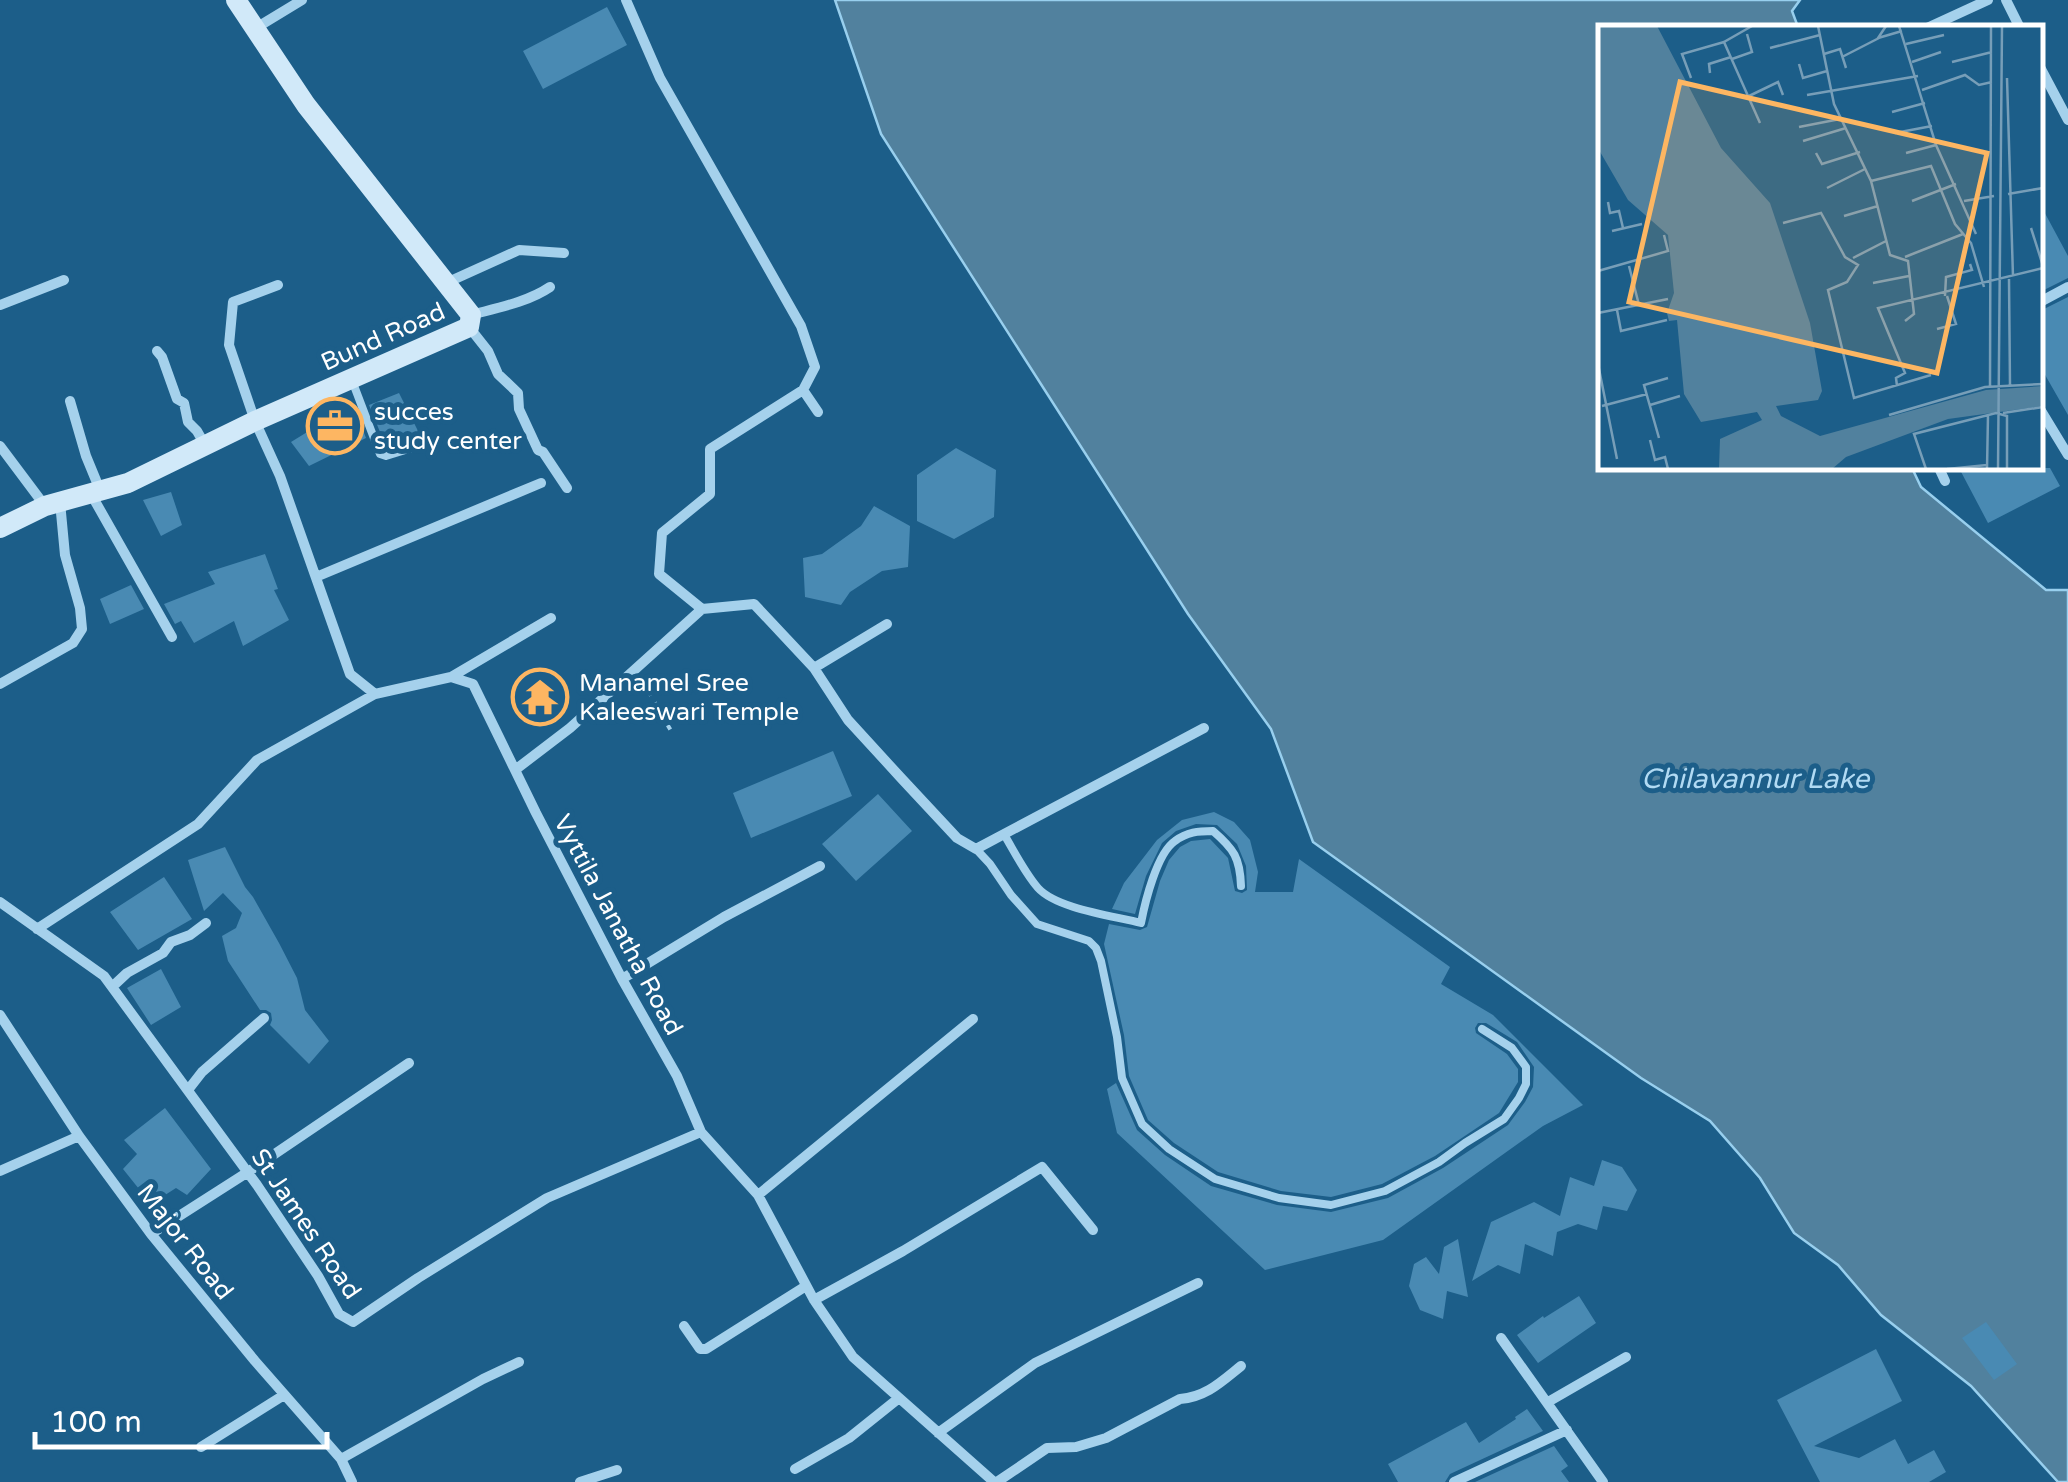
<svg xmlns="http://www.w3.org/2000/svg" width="2068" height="1482" font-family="'Varela Round',sans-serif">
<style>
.water{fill:#51819e;stroke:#98cfee;stroke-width:2.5}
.building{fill:#498ab3}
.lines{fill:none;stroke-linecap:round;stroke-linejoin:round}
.path{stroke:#a5d1ec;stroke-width:4;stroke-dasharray:5 8;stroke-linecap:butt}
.lane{stroke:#a5d1ec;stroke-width:8}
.street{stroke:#a5d1ec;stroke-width:10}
.secondary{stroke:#d1e9f9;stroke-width:20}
.labels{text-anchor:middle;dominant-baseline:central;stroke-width:10;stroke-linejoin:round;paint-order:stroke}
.street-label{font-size:25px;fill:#fff;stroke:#1c5e89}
.poi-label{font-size:25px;fill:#fff;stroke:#1c5e89;text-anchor:start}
.water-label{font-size:28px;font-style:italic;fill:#b1daf3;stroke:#1c5e89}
.inset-road{fill:none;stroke:#779eb8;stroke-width:2.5}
.view{fill:#fdb662;fill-opacity:0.15;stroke:#fdb662;stroke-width:5}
.inset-edge{fill:none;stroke:#fff;stroke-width:5}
</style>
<rect width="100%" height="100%" fill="#1c5e89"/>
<path class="water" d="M835 0H1800L1792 11 1798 27 1600 28V468H1912L1921 487 2046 590H2068V1482H2058L1971 1386 1881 1315 1838 1265 1794 1233 1760 1178 1710 1121 1641 1078 1313 842 1271 729 1188 614 881 134Z"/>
<path class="building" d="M607 7 627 45 543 89 523 51Z
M2040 204 2068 256V278L2040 292Z
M2068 297V415L2040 366V311Z
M399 393 421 437 389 447 380 432 369 405Z
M343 410 346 414 355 410 366 438 309 466 291 442Z
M956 448 996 470 994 517 954 539 917 521V475Z
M1959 468H2050L2060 486 1988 523Z
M171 492 182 525 161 536 143 500Z
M874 506 910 526 908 567 882 571 850 592 841 605 805 597 803 558 822 554 861 526Z
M265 554 278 589 274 590 289 620 243 646 234 621 194 643 181 621 175 624 164 604 215 584 208 572Z
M131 585 144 609 110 624 100 599Z
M833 751 852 796 751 838 733 793Z
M878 794 912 831 856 881 822 844Z
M1214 812 1234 822 1250 840 1258 872 1255 892H1293L1299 859 1450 967 1441 984 1493 1015 1583 1105 1543 1126 1383 1240 1265 1270 1117 1133 1107 1089 1116 1083 1137 1130 1165 1155 1211 1186 1277 1205 1331 1212 1388 1198 1443 1168 1508 1125 1525 1102 1533 1087 1534 1067 1517 1042 1486 1023H1478L1475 1028 1476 1033 1507 1054 1518 1069V1082L1499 1113 1435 1156 1382 1184 1331 1197 1281 1191 1218 1172 1174 1143 1148 1120 1129 1076 1124 1035 1104 944 1109 924 1140 930 1147 927 1160 881 1169 860 1180 847 1191 841 1210 839 1228 858 1235 891 1242 893 1247 890 1246 866 1237 844 1217 825 1196 824 1176 831 1162 843 1146 876 1135 914 1112 909 1124 883 1157 840 1182 820Z
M225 847 245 887 253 897 279 943 297 978 305 1010 329 1041 309 1064 270 1025 272 1020 271 1013 266 1010H260L228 961 222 936 236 928 242 913 223 893 204 911 188 860Z
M164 877 192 919 138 950 110 912Z
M161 969 181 1007 151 1025 127 988Z
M165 1108 211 1169 187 1195 176 1188 151 1204 123 1169 137 1154 124 1140Z
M1602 1160 1622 1167 1637 1190 1627 1211 1603 1206 1597 1230 1578 1224 1557 1232 1553 1256 1525 1244 1520 1274 1498 1265 1472 1281 1491 1222 1534 1202 1560 1216 1570 1177 1594 1186Z
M1458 1239 1468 1297 1447 1291 1443 1319 1420 1310 1409 1286 1414 1264 1426 1257 1439 1274 1444 1247Z
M1579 1296 1596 1323 1538 1363 1517 1335 1543 1316 1544 1318Z
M1986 1322 2017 1364 1994 1380 1962 1338Z
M1876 1349 1902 1401 1814 1446 1859 1458 1895 1439 1908 1464 1934 1450 1946 1472 1929 1482H1820L1777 1400Z
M1527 1409 1543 1431 1450 1474 1445 1482H1398L1388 1464 1466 1422 1479 1443 1516 1419 1515 1417Z
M1554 1446 1568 1466 1561 1471 1569 1482H1475Z"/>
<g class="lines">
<path class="path" d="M642 680 674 736"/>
<path class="lane" d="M353 383 380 454 386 456 428 443
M1005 836C1015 853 1025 873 1038 888 1057 909 1114 916 1141 923 1145 902 1157 853 1175 841 1187 832 1198 831 1213 831 1234 849 1240 858 1241 886
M976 849 990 864 1011 895 1037 924 1089 941 1096 948 1101 961 1117 1037 1122 1078 1142 1124 1169 1149 1215 1179 1279 1198 1331 1205 1385 1191 1439 1162 1465 1143 1504 1119 1519 1098 1526 1084V1067L1512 1048 1482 1029"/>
<path class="street" d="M626 0 660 78 801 326 815 367 803 390 710 449V494L662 533 659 574 702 609 754 604 814 668 848 720 902 779 957 838 976 849 1204 728
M2006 0 2020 28
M256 28 302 0
M1927 28 1988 0
M2040 67 2068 120
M446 283 519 250 564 253
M278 285 233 302 229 345 255 421 280 476 350 674 375 694 451 677 473 684 536 813 622 979 677 1076 701 1132 758 1195 814 1300 853 1357 994 1482
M2040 302 2068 287
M0 305 64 280
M471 315C497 308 528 302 550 287
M469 327 488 351 498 374 518 393 519 409 538 450 543 452 567 488
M157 351 162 357 177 399 184 403 188 422 197 431 205 445
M803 390 818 412
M70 401 86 456 100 490
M2040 409 2068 455
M0 446 45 506
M1939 468 1945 481
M91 494 172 637
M316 577 541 483
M814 668 887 624
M451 677 551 618
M0 684 73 643 82 629 80 608 65 555 60 502
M515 770 570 728 702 609
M0 902 104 976 257 1185 318 1276 339 1314 353 1322 418 1278 547 1198 701 1132
M37 929 198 824 257 760 375 694
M622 979 724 917 820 866
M112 987 127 973 163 953 171 942 190 935 206 923
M0 1015 79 1136 151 1234 255 1361 341 1459 352 1482
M188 1090 202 1072 264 1018
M0 1171 79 1136
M758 1195 973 1019
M151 1234 248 1172 409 1063
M814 1300 903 1251 1042 1167 1093 1230
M684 1326 700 1349H706L806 1286
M1501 1338 1603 1482
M1548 1402 1626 1357
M938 1433 1035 1363 1198 1283
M201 1447 284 1395
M341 1459 483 1379 519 1362
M795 1469 849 1438 899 1398
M580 1482 617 1470
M997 1482 1047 1448 1076 1447 1106 1438 1180 1399C1206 1397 1221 1382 1241 1366
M1454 1482 1567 1430"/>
<path class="secondary" d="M0 528 45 506 128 483 255 421 469 327 471 315 306 105 236 0"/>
</g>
<defs>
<g id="office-ring" transform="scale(2.875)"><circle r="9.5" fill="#1c5e89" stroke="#fdb662" stroke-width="1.5"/><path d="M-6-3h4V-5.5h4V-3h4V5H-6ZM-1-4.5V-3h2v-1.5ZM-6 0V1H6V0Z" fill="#fdb662"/></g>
<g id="temple-ring" transform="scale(2.875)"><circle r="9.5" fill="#1c5e89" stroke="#fdb662" stroke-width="1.5"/><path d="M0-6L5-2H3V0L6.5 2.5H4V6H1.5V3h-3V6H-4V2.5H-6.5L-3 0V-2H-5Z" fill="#fdb662"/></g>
</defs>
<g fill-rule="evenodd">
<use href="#office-ring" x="335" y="426"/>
<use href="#temple-ring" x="540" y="697"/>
</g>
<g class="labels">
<g class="street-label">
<text transform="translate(383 337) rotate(-24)">Bund Road</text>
<text transform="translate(618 925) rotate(62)">Vyttila Janatha Road</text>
<text transform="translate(306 1224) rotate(56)">St James Road</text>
<text transform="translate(185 1242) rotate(52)">Major Road</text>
</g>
<g class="poi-label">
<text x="374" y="412">succes<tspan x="374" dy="29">study center</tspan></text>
<text x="579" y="683">Manamel Sree<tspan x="579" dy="29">Kaleeswari Temple</tspan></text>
</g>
<g class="water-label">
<text x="1755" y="779">Chilavannur Lake</text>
</g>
</g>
<g transform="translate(1598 25)">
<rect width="445" height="445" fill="#1c5e89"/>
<path d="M0 1H59L123 123 172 178 212 298 224 366 220 375 178 381 183 391 222 411 388 365 445 361V381L350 394 248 432 234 444H121L122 414 164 395 159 387 103 397 86 369 79 295 71 296 69 288 76 268 70 210 30 175 1 125Z" fill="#51819e"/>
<path class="inset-road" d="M154 1 126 17 162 98M220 1 236 79 273 156 292 230 310 236 316 289 307 296M288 1 280 13 304 6M301 1 338 120 378 209M308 19 346 10M172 23 222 10M226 29 242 24 248 43M244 32 281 13M134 34 154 27 149 9M314 37 343 27M354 37 394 27M201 39 205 53 229 46M112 48 111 39 133 32M93 53 84 29 126 17M409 53 415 252M324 65 367 50 381 60 394 57M209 70 320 51M151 71 180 57 185 70M294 87 327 78M201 102 242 94M297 108 334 101M205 116 248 103M218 128 224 139 262 127M308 128 338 120M273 156 333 141 357 199 373 218 386 262M229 163 267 144M410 169 445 163M314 176 358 159M366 176 396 171M10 177 12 188 21 186 25 203M246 191 280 181M185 198 223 188 247 232 260 240 249 257 230 265 256 373 333 350M433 203 445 241M14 206 44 199M307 232 365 209M255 233 288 216M31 241 41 280M0 246 70 226 66 210M411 254 412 361M275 258 311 251M347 271 348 252 374 245 372 239M19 285 23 306 69 295M0 288 70 274M339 304 358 299 349 271M0 339 19 434M299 361 298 353 307 348 280 283 445 243M392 362 393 1M52 380 82 371M4 381 49 369M405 388 445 382M291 390 387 362 445 359M61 413 46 360 70 353M52 415 57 435 67 432 70 444M328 444 316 409 398 388 409 391V444M349 444 389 440M389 444 390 390M400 444 404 1"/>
<path class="view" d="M82 57 389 128 339 348 31 277Z"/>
<rect width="445" height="445" class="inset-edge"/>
</g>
<path d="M35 1432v15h292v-15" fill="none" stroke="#ffffff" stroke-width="5"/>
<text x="50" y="1432" font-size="30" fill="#ffffff" stroke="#1c5e89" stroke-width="8" paint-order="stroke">100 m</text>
</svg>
